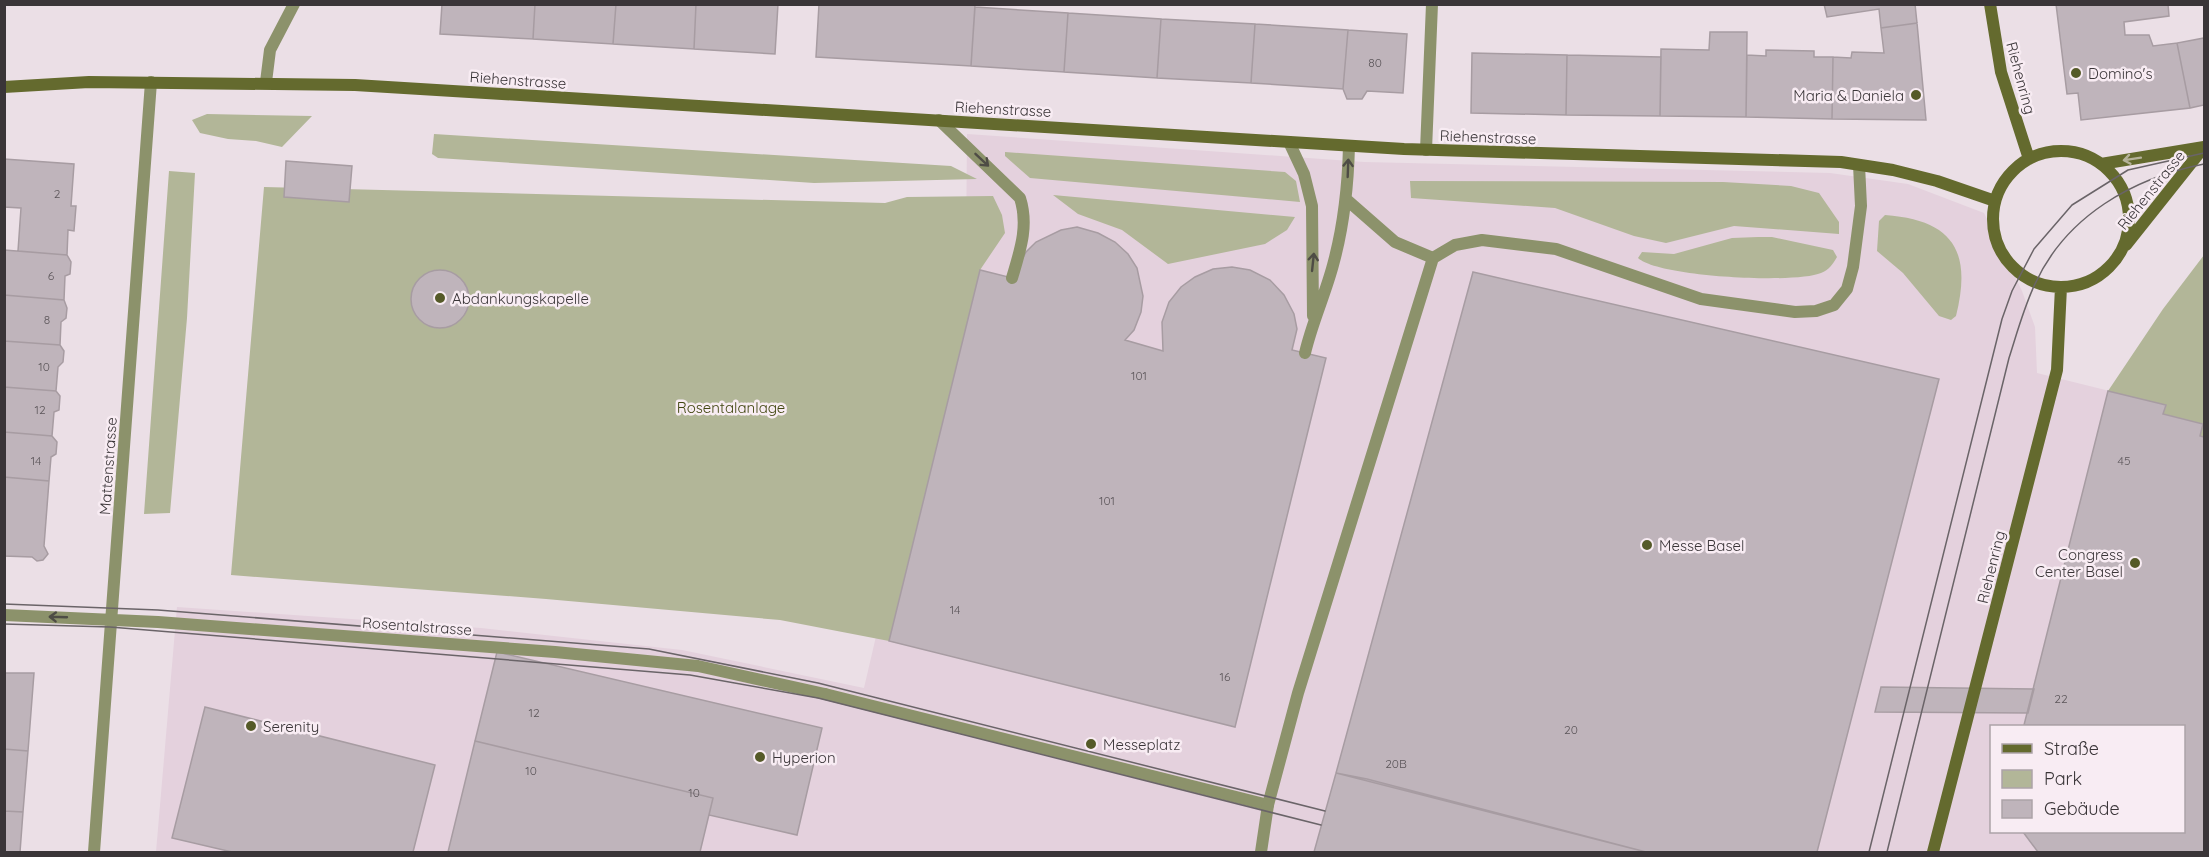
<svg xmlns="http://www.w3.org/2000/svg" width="2209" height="857" font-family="Quicksand,sans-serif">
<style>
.built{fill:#e4d1dd;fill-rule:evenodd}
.green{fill:#b2b698}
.building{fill:#bfb4bb;stroke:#a79ca2;stroke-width:1.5}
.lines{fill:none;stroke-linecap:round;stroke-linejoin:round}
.lane{stroke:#8c926b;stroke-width:12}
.street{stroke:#8c926b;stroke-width:12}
.secondary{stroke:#646a2e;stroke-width:12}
.tram{stroke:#6a6468;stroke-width:1.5}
.oneway{stroke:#b5b29a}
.oneway2{stroke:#4e4c45}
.poi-dot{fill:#555a28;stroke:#f8ecf3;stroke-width:2}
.labels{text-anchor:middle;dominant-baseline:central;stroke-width:5;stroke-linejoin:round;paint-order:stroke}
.number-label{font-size:12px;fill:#5b5559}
.poi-label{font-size:15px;fill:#3a3538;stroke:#f8ecf3;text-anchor:start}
.street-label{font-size:15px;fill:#3a3538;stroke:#f8ecf3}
.park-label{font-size:15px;fill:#414610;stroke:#f8ecf3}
</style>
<rect width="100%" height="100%" fill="#ebdfe6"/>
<path class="built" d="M967 134 1364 162 1830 173 1908 184 1984 213 2022 291 2035 327 2037 373 2166 405 2164 414 2203 424 2200 436 2204 437V852H156L177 607 481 628 682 650 864 688 966 250ZM1992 726H2184V832H1992Z"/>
<path class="green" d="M207 114 312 116 282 147 256 141 228 139 200 133 192 120Z
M434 134 935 165 951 166 977 179 814 183 438 158 432 154Z
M1005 152 1285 172 1296 181 1300 202 1030 178 1005 156Z
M169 171 195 173 187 318 170 513 144 514Z
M1410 181 1723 182 1791 186 1819 193 1839 222V234L1734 226 1666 243 1634 236 1555 208 1411 198Z
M264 187 885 203 907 197 993 196 1002 215 1005 233 980 270 889 641 780 620 546 599 231 575Z
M1053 195 1295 217 1287 230 1265 244 1168 264 1122 230 1078 214Z
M1885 215C1954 220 1972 252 1956 316L1951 320 1939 316 1903 273 1877 251 1879 221Z
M1758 237H1772L1833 250 1837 257C1833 264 1829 270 1821 273 1795 284 1658 277 1638 258L1642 252 1674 254 1732 238Z
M2204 255V437L2200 436 2203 424 2163 414 2166 406 2108 391 2163 309Z"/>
<path class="building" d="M442 4H535L533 39 440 34Z
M535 4H616L613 44 533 39Z
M616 4H696L694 49 613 44Z
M696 4H778L775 54 694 49Z
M819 4H975L971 66 816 57Z
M1824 4H1915L1917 23 1881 28 1879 9 1827 17Z
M2056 4H2168L2169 16 2124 22 2125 35H2149L2153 46 2177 43 2190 108 2081 120 2078 93 2067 94Z
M975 7 1068 13 1064 72 971 66Z
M1068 13 1161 19 1157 78 1064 72Z
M1161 19 1255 24 1251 83 1157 78Z
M1917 23 1926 120 1832 119 1833 57 1851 58 1852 52 1884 53 1881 28Z
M1255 24 1348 30 1343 89 1251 83Z
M1348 30 1407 34 1403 93 1367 91 1362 99H1347L1343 89Z
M1710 32H1747L1746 117 1660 116 1661 49 1709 50Z
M2204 38V105L2190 108 2177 43Z
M1766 50 1814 51V57H1833L1832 119 1746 117 1747 55 1766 56Z
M1472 53 1567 55 1566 115 1471 113Z
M1567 55 1661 57 1660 116 1566 115Z
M4 159 74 164 71 206H76L74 231 68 230 67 255 18 251 21 208 4 207Z
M286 161 352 166 349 202 284 197Z
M1077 227 1098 233 1115 242 1128 254 1137 268 1143 296 1141 312 1134 330 1125 340 1163 351 1162 322 1169 302 1181 287 1195 277 1213 269 1232 267 1250 270 1270 280 1284 295 1294 314 1297 329 1292 350 1326 358 1235 727 889 641 980 270 1012 278 1026 252 1036 242 1061 230Z
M4 250 67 255 71 262 70 274 65 276 64 300 4 295Z
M411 299a29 29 0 1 1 58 0a29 29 0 1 1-58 0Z
M1473 272 1939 379 1817 852H1646L1336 773Z
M4 295 64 300 67 308 66 318 61 322 60 345 4 341Z
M4 341 60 345 64 351 63 362 58 367 56 391 4 387Z
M4 387 56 391 60 396 59 410 54 412 52 436 4 432Z
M2108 391 2166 405 2163 414 2203 424 2200 436 2204 437V852H2038L2023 832H2184V726L2024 725Z
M4 432 52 436 57 442 56 454 51 457 49 481 4 477Z
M4 477 49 481 44 546 48 554 43 560 37 561 32 557 4 556Z
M497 652 822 728 797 835 709 815 713 798 475 741Z
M4 673H34L28 751 4 749Z
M1881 687 2034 689 2028 713 1875 712Z
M205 707 435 765 413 852H232L172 838Z
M475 741 713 798 700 852H448Z
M4 749 28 751 23 812 4 811Z
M1336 773 1367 779 1646 852H1314Z
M4 811 23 812 20 852H4Z"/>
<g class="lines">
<path class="lane" d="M939 120 1020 198C1029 226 1020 251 1012 278
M1289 142 1304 174 1312 206 1313 316
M1426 150 1432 4
M1347 200 1395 242 1433 258
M1305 353C1312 323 1325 295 1333 265 1344 225 1348 187 1349 146
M825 694 1268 805 1298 693 1433 258 1455 245 1482 240 1556 249 1701 299 1795 312 1816 311 1834 305 1847 289 1853 267 1861 206 1859 165"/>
<path class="street" d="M266 82 270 50 294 4
M4 615 158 622 555 652 698 666 825 694
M94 852 151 82
M1261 852 1268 805"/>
<path class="secondary" d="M1990 4 2001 72 2029 159
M4 87 89 82 355 85 1404 149 1841 162 1893 170 1937 181 1995 201
M1993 219a68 68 0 1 1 136 0a68 68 0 1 1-136 0Z
M2101 164 2204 147
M2126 245 2204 147
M1933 852 2057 370 2061 287"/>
<path class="tram" d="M4 604 158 610 649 649 818 683 1325 811
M4 624 110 627 690 675 818 698 1321 825
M1869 852 2002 319 2012 291 2034 249 2072 205 2128 170 2204 153
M1887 852 2009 358C2017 333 2024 307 2035 284 2066 216 2133 178 2204 164"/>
</g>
<defs><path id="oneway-shaft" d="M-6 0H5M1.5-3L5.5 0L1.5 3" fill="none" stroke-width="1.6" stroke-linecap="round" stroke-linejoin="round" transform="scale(1.5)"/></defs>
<use class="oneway" href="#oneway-shaft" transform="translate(2132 159) rotate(171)"/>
<g class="oneway2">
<use href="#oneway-shaft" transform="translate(982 160) rotate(43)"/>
<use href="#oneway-shaft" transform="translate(1348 168) rotate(-88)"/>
<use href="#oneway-shaft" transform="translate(1313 262) rotate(-84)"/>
<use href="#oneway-shaft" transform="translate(58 617) rotate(-178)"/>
</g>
<g class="poi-dot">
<circle cx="2076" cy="73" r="6"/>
<circle cx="1916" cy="95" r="6"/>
<circle cx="440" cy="298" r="6"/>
<circle cx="1647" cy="545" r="6"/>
<circle cx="2135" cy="563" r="6"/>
<circle cx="251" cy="726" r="6"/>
<circle cx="1091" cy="744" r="6"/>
<circle cx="760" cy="757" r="6"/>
</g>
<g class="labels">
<g class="number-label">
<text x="1375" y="62">80</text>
<text x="57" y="193">2</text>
<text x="51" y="275">6</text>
<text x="47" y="319">8</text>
<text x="44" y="366">10</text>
<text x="1139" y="375">101</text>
<text x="40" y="409">12</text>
<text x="36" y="460">14</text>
<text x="2124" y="460">45</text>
<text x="1107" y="500">101</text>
<text x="955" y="609">14</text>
<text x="1225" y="676">16</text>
<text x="2061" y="698">22</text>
<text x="534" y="712">12</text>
<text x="1571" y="729">20</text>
<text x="1396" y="763">20B</text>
<text x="531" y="770">10</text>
<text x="694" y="792">10</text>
</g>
<g class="poi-label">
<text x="2088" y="73">Domino's</text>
<text x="1904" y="95" text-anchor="end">Maria &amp; Daniela</text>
<text x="452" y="298">Abdankungskapelle</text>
<text x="1659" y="545">Messe Basel</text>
<text x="2123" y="554" text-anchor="end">Congress<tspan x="2123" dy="17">Center Basel</tspan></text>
<text x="263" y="726">Serenity</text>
<text x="1103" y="744">Messeplatz</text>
<text x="772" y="757">Hyperion</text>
</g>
<g class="street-label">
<text transform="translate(2021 78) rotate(75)">Riehenring</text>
<text transform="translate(518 80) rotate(4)">Riehenstrasse</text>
<text transform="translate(1003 109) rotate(3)">Riehenstrasse</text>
<text transform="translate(1488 137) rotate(2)">Riehenstrasse</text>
<text transform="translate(2151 190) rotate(-51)">Riehenstrasse</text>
<text transform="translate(108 466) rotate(-86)">Mattenstrasse</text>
<text transform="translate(1991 567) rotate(-76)">Riehenring</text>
<text transform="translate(417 626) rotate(4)">Rosentalstrasse</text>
</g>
<g class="park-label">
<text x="731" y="407">Rosentalanlage</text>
</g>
</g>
<rect width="2209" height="857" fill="none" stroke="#3a3538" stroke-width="12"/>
<rect x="1990" y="725" width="195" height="108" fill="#f8ecf3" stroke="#aca3a8" stroke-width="1.5"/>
<rect x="2002" y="744" width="30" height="9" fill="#646a2e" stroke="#aca3a8" stroke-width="1.5"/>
<text x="2044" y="755" font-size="18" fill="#3a3538">Straße</text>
<rect x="2002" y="770" width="30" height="18" fill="#b2b698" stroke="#aca3a8" stroke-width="1.5"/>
<text x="2044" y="785" font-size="18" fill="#3a3538">Park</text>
<rect x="2002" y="800" width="30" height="18" fill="#bfb4bb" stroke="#aca3a8" stroke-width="1.5"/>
<text x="2044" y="815" font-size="18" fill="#3a3538">Gebäude</text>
</svg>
